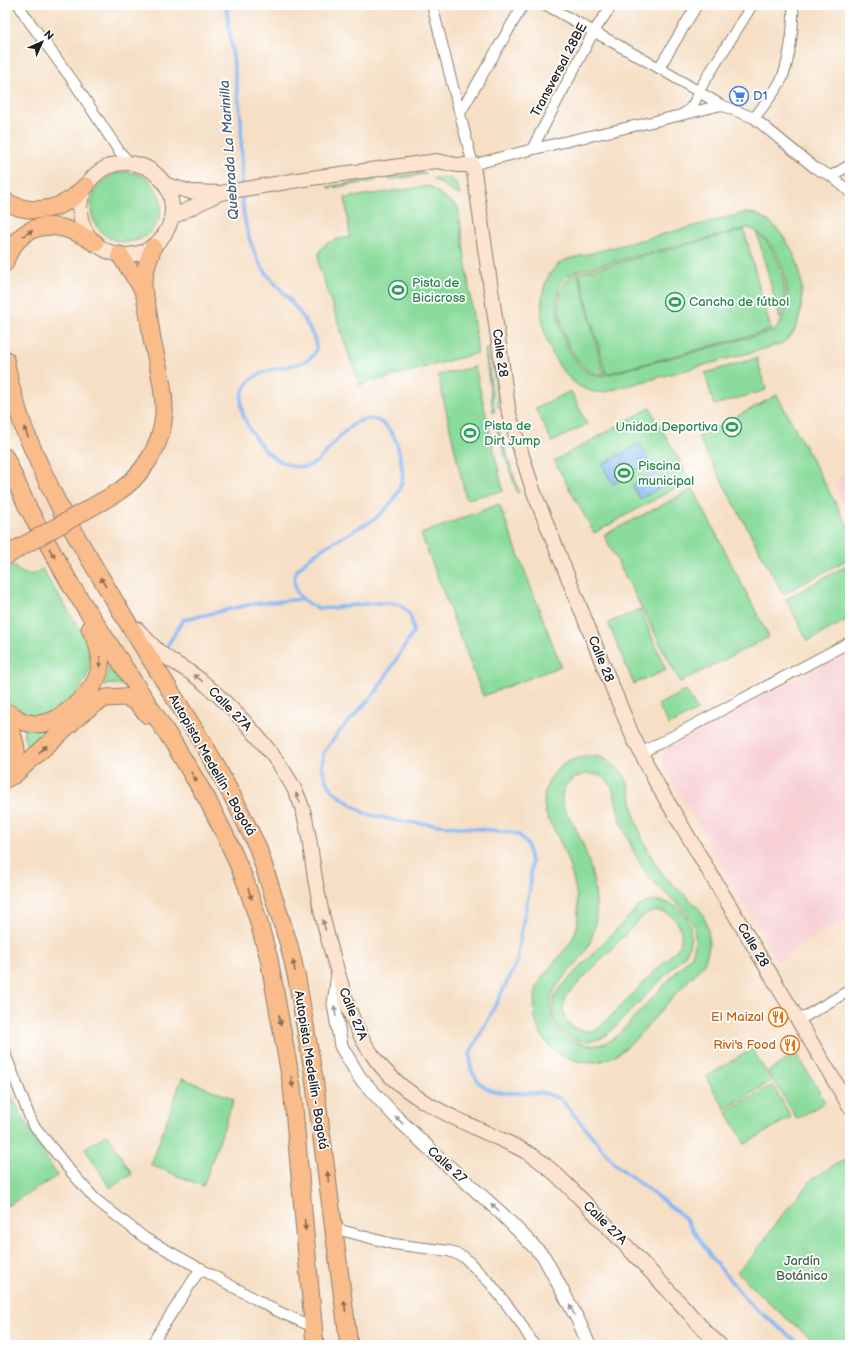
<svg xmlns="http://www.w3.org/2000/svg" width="855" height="1350" font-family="'Balsamiq Sans',sans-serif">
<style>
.built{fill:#f7cfd4}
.green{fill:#8bdc9c;stroke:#547c5c;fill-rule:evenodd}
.water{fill:#88b8f3;stroke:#526a88}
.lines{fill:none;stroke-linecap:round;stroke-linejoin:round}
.stream{stroke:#88b8f3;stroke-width:3.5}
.minor-casing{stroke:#897e70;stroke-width:12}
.tertiary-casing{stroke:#897e70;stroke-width:15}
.secondary-casing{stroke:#897e70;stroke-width:16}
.primary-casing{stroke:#897e70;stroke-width:18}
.trunk-casing{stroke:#897e70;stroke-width:19}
.minor{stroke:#fff;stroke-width:10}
.tertiary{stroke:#fff;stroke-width:13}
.secondary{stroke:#fde4d0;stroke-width:14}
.primary{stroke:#f9bc8a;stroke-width:16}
.trunk{stroke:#f9bc8a;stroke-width:17}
.trunk-bridge-casing{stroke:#897e70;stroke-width:19;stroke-linecap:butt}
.trunk-bridge{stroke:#f9bc8a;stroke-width:17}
.oneway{fill:#8a6c53}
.oneway2{fill:#988a7f}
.oneway3{fill:#999}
.labels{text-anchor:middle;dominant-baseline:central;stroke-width:3.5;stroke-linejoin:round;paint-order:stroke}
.street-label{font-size:13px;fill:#1c1c1c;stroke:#fff}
.shop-label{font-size:13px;fill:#366cbe;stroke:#fff;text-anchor:start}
.leisure-label{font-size:13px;fill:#27864d;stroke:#fff;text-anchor:start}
.food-label{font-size:13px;fill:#c56008;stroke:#fff;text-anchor:end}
.park-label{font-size:13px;fill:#435f49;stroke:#fff}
.water-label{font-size:14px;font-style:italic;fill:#475a72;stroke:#fff}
</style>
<rect width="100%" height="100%" fill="#fff"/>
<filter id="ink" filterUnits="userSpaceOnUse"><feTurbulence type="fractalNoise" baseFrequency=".025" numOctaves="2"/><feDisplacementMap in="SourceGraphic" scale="8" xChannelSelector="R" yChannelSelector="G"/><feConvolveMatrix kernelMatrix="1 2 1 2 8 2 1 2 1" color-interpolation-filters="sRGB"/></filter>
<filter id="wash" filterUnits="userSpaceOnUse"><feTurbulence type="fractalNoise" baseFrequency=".012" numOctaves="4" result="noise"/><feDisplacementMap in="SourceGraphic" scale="16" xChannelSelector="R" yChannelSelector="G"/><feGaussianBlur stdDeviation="0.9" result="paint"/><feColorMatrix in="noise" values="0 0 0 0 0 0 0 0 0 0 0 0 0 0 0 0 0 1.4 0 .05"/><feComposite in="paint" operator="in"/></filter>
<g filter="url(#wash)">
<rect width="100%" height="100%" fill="#f6dfc5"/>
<path class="built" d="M850 471V514L838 494 839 477Z
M850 651V921L828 927 778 962 661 762 666 750 734 711Z"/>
<path class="green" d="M91 207a35 35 0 1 1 70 0a35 35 0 1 1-70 0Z
M426 172 425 174 390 180 389 177 391 174H395L398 176Z
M374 176 376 178V181L330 188 327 187 367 180 370 177Z
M442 177C455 178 458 184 460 196L433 179Z
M429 186 458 207 478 353 359 385 319 266C319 262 318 256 319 253 324 240 339 239 350 237L345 198Z
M744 213C757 212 767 219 776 228 785 238 792 249 797 262 805 285 806 335 778 345L605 392C551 399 516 285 565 260ZM748 228C783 238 801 306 774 331L601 376C569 378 543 299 566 277 569 275 573 273 577 271Z
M744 230 771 330 606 374 579 273Z
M757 233C780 249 792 294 780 319Z
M578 273 604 374C571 382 537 286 578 273Z
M491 339 500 404 498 408 490 347Z
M486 348 495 412 493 413 485 351Z
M757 358 766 390 714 405 705 373Z
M475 367 503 491 466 499 438 375Z
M571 391 587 424 552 442 535 408Z
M777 395 850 530V558L783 594 698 437Z
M650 408 690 480 594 533 554 461Z
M496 427H498L519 492 517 493Z
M693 489 769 637 680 682 604 535Z
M499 504 561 666 483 696 421 534Z
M850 564V618L808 641 786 599Z
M14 566C22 576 31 577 42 569L85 638C87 646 90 655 90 663 88 687 62 715 38 716 27 717 13 705 5 699V571Z
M640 609 666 670 634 684 608 623Z
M110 660 124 682V685L110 684 103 686 107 678Z
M686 690 697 710 669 725 658 705Z
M24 728 48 730 49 733 27 752 24 735Z
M586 756C601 755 613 761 622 773 632 785 631 803 635 817 639 832 646 847 654 861 662 875 673 885 685 895 692 902 701 908 704 918 711 934 711 949 703 965 688 981 673 997 658 1014 636 1038 614 1070 577 1061 569 1058 562 1056 555 1051 540 1039 532 1019 535 1000 535 996 536 991 537 988 546 963 577 949 578 918 579 891 569 861 558 837 554 828 546 819 545 810 541 792 550 772 566 763 572 759 579 758 586 756ZM588 774C618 774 613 800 621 821 626 836 633 851 641 865 647 875 655 884 663 891 678 905 696 916 695 940 695 945 694 950 692 955L618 1035C610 1042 599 1047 588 1045 582 1044 576 1042 570 1040 555 1032 545 1009 553 993 560 978 576 966 585 952 594 937 597 921 596 903 595 877 586 849 574 825 570 818 562 809 562 801 561 785 572 776 588 774Z
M658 901C687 903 699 931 685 955L607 1035C576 1054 540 1025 557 991L638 907 648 902ZM658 911C677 913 688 933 677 949L599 1028C576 1039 556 1018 566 996L644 915 651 912Z
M752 1049 772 1081 725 1109 706 1077Z
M797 1054 825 1102 797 1119 768 1071Z
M182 1078 234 1099 203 1186 151 1165Z
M773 1085 791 1117 745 1144 726 1111Z
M5 1086 57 1176 5 1207Z
M107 1134 132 1174 110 1188 85 1148Z
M849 1159 850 1161V1337L844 1345H819L779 1312 737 1272 755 1253 779 1219 813 1178 836 1164Z"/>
<path class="water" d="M639 444 650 462 613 484 602 465Z
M656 471 664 485 640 499 632 485Z"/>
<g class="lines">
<path class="stream" d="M226 5 241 119 242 187
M242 193C243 221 250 250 266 273 270 279 276 284 280 289 294 304 306 319 314 338 315 342 317 345 316 350 309 374 256 359 243 391 237 407 247 426 256 439 262 448 269 456 280 461 288 465 300 469 309 466 330 458 348 411 376 420 387 424 393 433 397 444 400 455 404 471 402 482 398 496 389 507 378 516 373 521 366 524 360 527 342 538 321 547 306 561 304 564 299 567 297 570 293 576 294 588 298 594 302 599 312 607 319 608 322 609 328 608 332 608 346 606 388 600 399 605 411 611 413 621 413 633L375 693 340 731 323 753 322 767 326 780 333 791 349 803 366 814 398 821 510 832 519 835 527 844 531 862 530 888 521 932 517 962 490 1016 470 1053 471 1069 479 1083 490 1090 505 1093H544L561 1099 616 1165 684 1217 711 1257 749 1303 801 1345
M166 648 183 620 252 604 303 599"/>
</g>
</g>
<g filter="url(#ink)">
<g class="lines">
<g class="minor-casing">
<path id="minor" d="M19 5 26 17 73 81 119 151 129 162
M432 5 473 165C555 141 639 127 721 105
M546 5 659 68 721 105 754 118 815 168 831 176 850 192
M659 68 697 5
M460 113 523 5
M683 114 689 110 694 103 701 87 752 5
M754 118C762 108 779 87 783 76 790 58 794 24 793 5
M532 149 594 31 612 5
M831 176 850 165
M5 481 7 484
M641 753 850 642
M799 1020 850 990
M5 1049 6 1056 32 1123 72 1173 95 1199 145 1238 275 1310 313 1327
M333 1228 393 1244 449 1251 464 1257 491 1284 520 1322 534 1345
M151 1345 201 1268"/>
</g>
<g class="tertiary-casing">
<path id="tertiary" d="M338 974 334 1004 341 1046 360 1078 396 1117 437 1156 501 1213 544 1257 578 1320 589 1345"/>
</g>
<g class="secondary-casing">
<path id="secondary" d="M80 209a46 46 0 1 1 92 0a46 46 0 1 1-92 0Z
M167 185 191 192 221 193 304 179 437 161 457 165H473L509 414 533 490 604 667 633 737 658 786 850 1107
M173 217 218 194
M137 629C145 637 152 646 161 653 174 664 191 671 204 683 237 711 282 759 299 799 309 824 311 857 316 884 321 914 329 944 338 973 346 1001 354 1029 371 1053 398 1094 447 1115 489 1134 504 1141 519 1147 533 1156 554 1170 572 1190 590 1208 620 1239 650 1271 680 1303 693 1317 705 1333 720 1345"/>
</g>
<g class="primary-casing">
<path id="primary" d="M5 723C18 738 19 756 14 775L5 780"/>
</g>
<g class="trunk-casing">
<path id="trunk" d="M5 201C26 214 54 212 74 197 78 194 82 189 86 186
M5 263C7 254 11 248 17 241 39 216 71 227 95 243
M142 289 146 268 153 247
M5 359 11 388 24 429 41 468 63 514 123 615 209 753 236 803 258 848 289 945 297 979 314 1078 349 1345
M5 457 27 506 49 546 72 587 174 744 207 799 228 841 244 878 257 916 269 959 292 1086 315 1345
M115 494C142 477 162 446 164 414 165 389 157 363 152 339 150 327 147 297 142 288 135 277 127 266 120 255
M5 557 19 548
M5 712C11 713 16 718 21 721 28 724 38 724 45 723 56 721 66 713 74 706 101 683 109 661 90 629
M14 775 82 713 98 702 106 698 124 697 135 701 148 715"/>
</g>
<use href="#minor" class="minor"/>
<use href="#tertiary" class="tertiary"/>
<use href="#secondary" class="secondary"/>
<use href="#primary" class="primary"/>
<use href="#trunk" class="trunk"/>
<g class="trunk-bridge-casing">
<path id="trunk-bridge" d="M19 548 115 494"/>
</g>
<use href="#trunk-bridge" class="trunk-bridge"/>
</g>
<defs><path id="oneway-solid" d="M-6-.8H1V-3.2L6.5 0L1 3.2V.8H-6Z"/></defs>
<g class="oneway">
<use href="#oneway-solid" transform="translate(28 233) rotate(-31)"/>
<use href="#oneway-solid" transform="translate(26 432) rotate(-112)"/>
<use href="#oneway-solid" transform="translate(52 553) rotate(59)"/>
<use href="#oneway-solid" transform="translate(103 582) rotate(-121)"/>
<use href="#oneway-solid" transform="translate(100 662) rotate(90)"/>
<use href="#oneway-solid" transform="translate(43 749) rotate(-42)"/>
<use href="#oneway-solid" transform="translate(194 777) rotate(59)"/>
<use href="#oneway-solid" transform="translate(250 894) rotate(71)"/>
<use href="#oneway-solid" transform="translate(294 966) rotate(-102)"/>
<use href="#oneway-solid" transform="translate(280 1020) rotate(79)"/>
<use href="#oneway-solid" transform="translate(292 1082) rotate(81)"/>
<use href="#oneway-solid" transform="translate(328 1177) rotate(-96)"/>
<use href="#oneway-solid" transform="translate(305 1225) rotate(85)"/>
<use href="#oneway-solid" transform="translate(345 1306) rotate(-96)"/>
</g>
<g class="oneway2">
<use href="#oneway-solid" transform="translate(198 678) rotate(-142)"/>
<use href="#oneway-solid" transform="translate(298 798) rotate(-113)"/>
<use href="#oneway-solid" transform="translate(324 925) rotate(-105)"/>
</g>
<g class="oneway3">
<use href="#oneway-solid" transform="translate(335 1011) rotate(-99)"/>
<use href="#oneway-solid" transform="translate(399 1120) rotate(-136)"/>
<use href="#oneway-solid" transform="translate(495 1207) rotate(-138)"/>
<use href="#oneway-solid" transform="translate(572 1310) rotate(-118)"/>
</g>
</g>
<defs>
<g id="supermarket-ring" transform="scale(1)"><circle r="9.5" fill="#fff" stroke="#3f7fe0" stroke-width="1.5"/><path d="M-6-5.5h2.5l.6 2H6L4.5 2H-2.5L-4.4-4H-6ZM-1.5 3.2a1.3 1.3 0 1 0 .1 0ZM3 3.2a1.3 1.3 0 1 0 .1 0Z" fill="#3f7fe0"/></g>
<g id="stadium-ring" transform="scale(1)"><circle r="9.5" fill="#fff" stroke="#2e9e5b" stroke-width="1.5"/><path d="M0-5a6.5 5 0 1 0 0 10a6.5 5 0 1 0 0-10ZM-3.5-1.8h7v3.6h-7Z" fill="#2e9e5b"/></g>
<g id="restaurant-ring" transform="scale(1)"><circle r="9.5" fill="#fff" stroke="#e8710a" stroke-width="1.5"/><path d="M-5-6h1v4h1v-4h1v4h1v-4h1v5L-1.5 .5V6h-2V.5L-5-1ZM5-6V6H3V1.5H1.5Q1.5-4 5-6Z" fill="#e8710a"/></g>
</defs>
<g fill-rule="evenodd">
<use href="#supermarket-ring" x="739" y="96"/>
<use href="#stadium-ring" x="398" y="290"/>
<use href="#stadium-ring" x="675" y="302"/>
<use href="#stadium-ring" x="732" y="427"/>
<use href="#stadium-ring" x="470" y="433"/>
<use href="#stadium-ring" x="624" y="473"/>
<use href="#restaurant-ring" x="778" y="1017"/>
<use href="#restaurant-ring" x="790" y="1045"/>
</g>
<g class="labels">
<g class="street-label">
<text transform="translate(559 70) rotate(-62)">Transversal 28BE</text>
<text transform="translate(500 353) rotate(82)">Calle 28</text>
<text transform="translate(601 659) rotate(68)">Calle 28</text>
<text transform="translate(230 709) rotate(46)">Calle 27A</text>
<text transform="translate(212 765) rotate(60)">Autopista Medellín - Bogotá</text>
<text transform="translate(753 945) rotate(59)">Calle 28</text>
<text transform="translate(353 1014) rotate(68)">Calle 27A</text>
<text transform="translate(311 1070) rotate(81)">Autopista Medellín - Bogotá</text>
<text transform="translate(447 1165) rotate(42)">Calle 27</text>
<text transform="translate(605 1223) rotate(45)">Calle 27A</text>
</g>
<g class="shop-label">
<text x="753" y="96">D1</text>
</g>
<g class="leisure-label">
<text x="412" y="283">Pista de<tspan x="412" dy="15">Bicicross</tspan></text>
<text x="689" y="302">Cancha de fútbol</text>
<text x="484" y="426">Pista de<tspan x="484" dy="15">Dirt Jump</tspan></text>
<text x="718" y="427" text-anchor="end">Unidad Deportiva</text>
<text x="638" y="466">Piscina<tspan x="638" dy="15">municipal</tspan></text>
</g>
<g class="food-label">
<text x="764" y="1017">El Maizal</text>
<text x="776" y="1045">Rivi's Food</text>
</g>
<g class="park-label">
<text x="802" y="1261">Jardín<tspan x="802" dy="15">Botánico</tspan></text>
</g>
<g class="water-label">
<text transform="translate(229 150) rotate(-94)">Quebrada La Marinilla</text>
</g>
</g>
<rect width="855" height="1350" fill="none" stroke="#fff" stroke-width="20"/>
<g transform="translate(42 42) rotate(45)" stroke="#ffffff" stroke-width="3" paint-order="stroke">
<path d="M0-3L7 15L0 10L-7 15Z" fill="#1c1c1c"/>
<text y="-6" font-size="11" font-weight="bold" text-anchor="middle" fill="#1c1c1c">N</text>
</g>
</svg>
